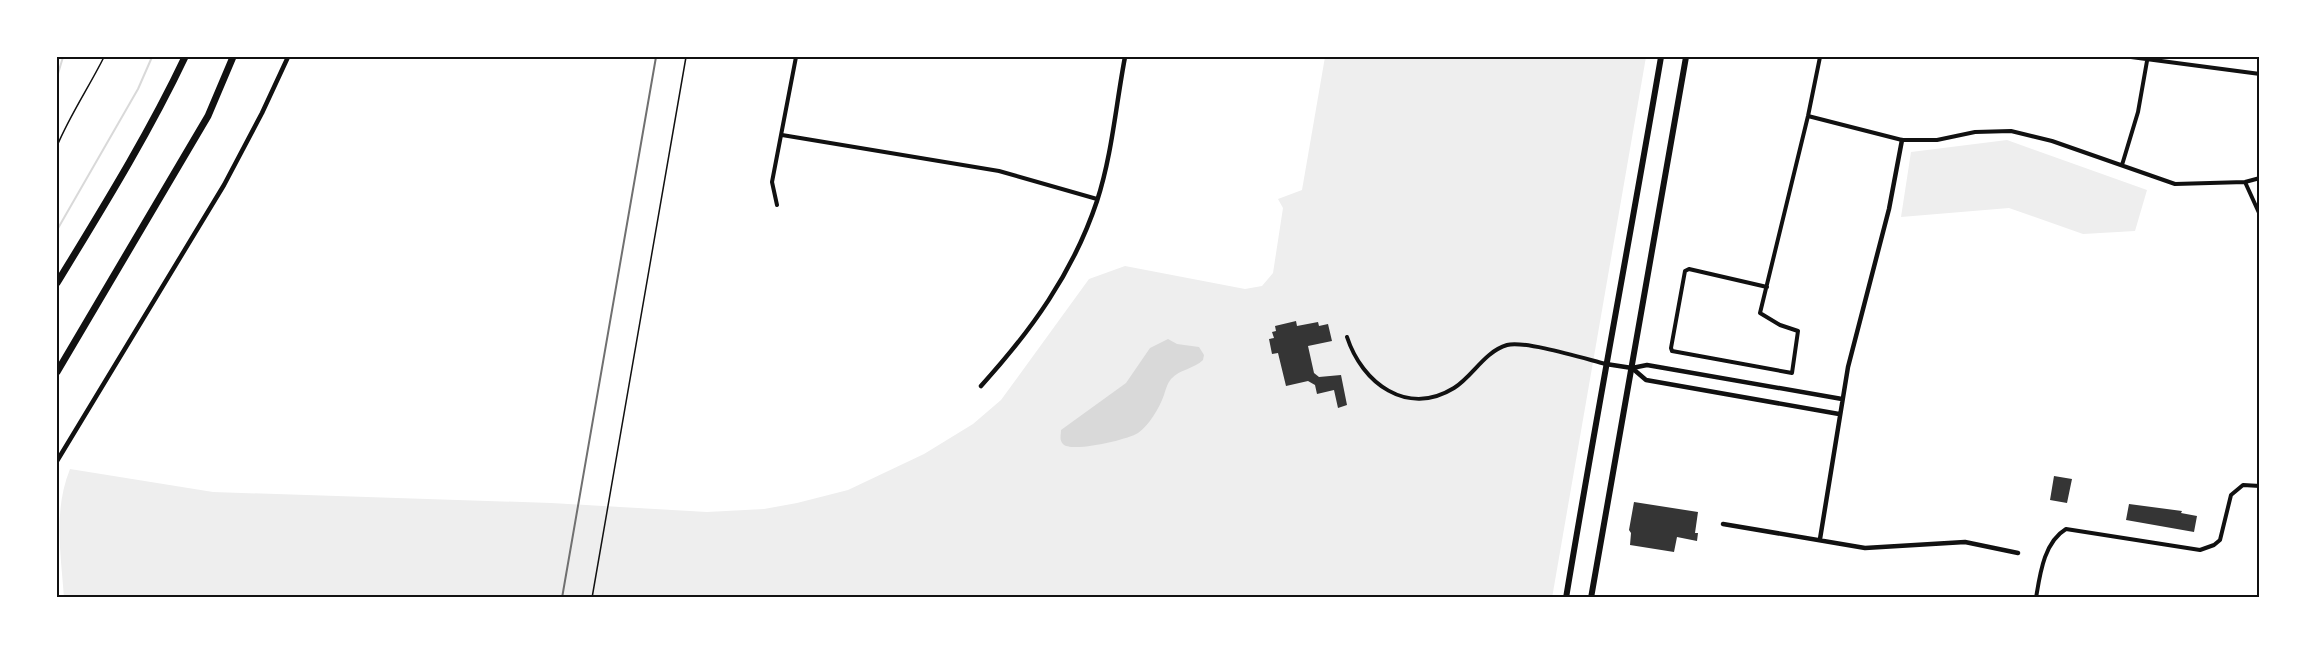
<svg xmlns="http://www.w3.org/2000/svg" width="2317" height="655" font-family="'Work Sans',sans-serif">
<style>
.green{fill:#eee}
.water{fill:#d9d9d9}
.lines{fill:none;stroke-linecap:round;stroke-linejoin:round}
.stream{stroke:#d9d9d9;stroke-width:2}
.building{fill:#353535}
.path{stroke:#111;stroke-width:1.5}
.minor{stroke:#111;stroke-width:4}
.tertiary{stroke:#111;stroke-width:4.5}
.primary{stroke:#111;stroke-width:6}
.motorway{stroke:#111;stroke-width:7}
.rail{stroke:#707070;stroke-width:2}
.neatline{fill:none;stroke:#111;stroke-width:2}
</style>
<rect width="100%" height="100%" fill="#fff"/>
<path class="green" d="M1325 57H1646L1552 598H64C61 554 53 511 70 469L213 492 551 503 707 512 764 509 797 503 848 490 924 454 973 424 1001 400 1089 279 1125 266 1245 289 1262 286 1273 273 1283 208 1278 199 1302 190Z
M2007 140 2147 190 2135 231 2083 234 2009 208 1901 217 1911 152Z"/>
<path class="water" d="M1168 339 1177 344 1199 347 1204 355 1203 360C1194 369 1180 369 1171 379 1167 384 1166 389 1164 395 1159 409 1149 425 1138 433 1127 440 1071 453 1063 444 1059 440 1061 435 1061 430L1126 383 1150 348Z"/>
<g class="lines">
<path class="stream" d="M57 77 63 57
M57 230 138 89 152 57"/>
</g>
<path class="building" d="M1296 321 1297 326 1318 322 1319 326 1328 324 1332 341 1308 346 1314 373 1319 377 1341 375 1347 405 1338 408 1334 390 1317 394 1315 385 1308 381 1286 386 1278 353 1272 354 1269 339 1274 338 1272 332 1276 331 1275 326Z
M2054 476 2072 479 2067 503 2050 500Z
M1634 502 1698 512 1695 533H1698L1697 541 1677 537 1674 552 1630 545 1631 533 1629 530Z
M2129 504 2182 511 2181 513 2197 516 2194 532 2126 520Z"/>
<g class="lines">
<path class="path" d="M57 146C70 115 89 87 104 57
M592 598 686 57"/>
<path class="minor" d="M2131 57 2260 74
M1808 116 1902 140H1937L1975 132 2011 131 2052 141 2175 184 2245 182 2260 178
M782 135 999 171 1097 199
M2122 165 2138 112 2147 61
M2245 182 2260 215
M777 205 772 182 796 57
M1767 287 1689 269 1685 271 1671 348 1672 351 1792 373 1798 331 1780 325 1760 313 1808 116 1820 57
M1347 337C1362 383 1407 417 1454 388 1473 376 1484 352 1507 345 1524 340 1586 359 1606 364
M2036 598C2040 574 2044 542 2066 529L2200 550 2214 545 2220 540 2231 495 2243 485 2260 486"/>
<path class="tertiary" d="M1606 364 1632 368 1647 365 1842 399
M1632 368 1646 380 1839 414
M981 386C1031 331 1073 273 1097 201 1112 155 1116 104 1125 57
M57 461 224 185 262 113 288 57
M1723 524 1865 548 1965 542 2018 553
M1820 539 1848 367 1889 209 1902 140"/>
<path class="primary" d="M1566 598C1596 417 1630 238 1661 57
M1591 598 1686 57"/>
<path class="motorway" d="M57 283C102 209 148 135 185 57
M57 372 208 116 233 57"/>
<path class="rail" d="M562 598 656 57"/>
</g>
<rect width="2317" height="655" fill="none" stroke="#ffffff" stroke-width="117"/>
<rect x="58" y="58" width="2200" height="538" class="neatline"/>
</svg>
